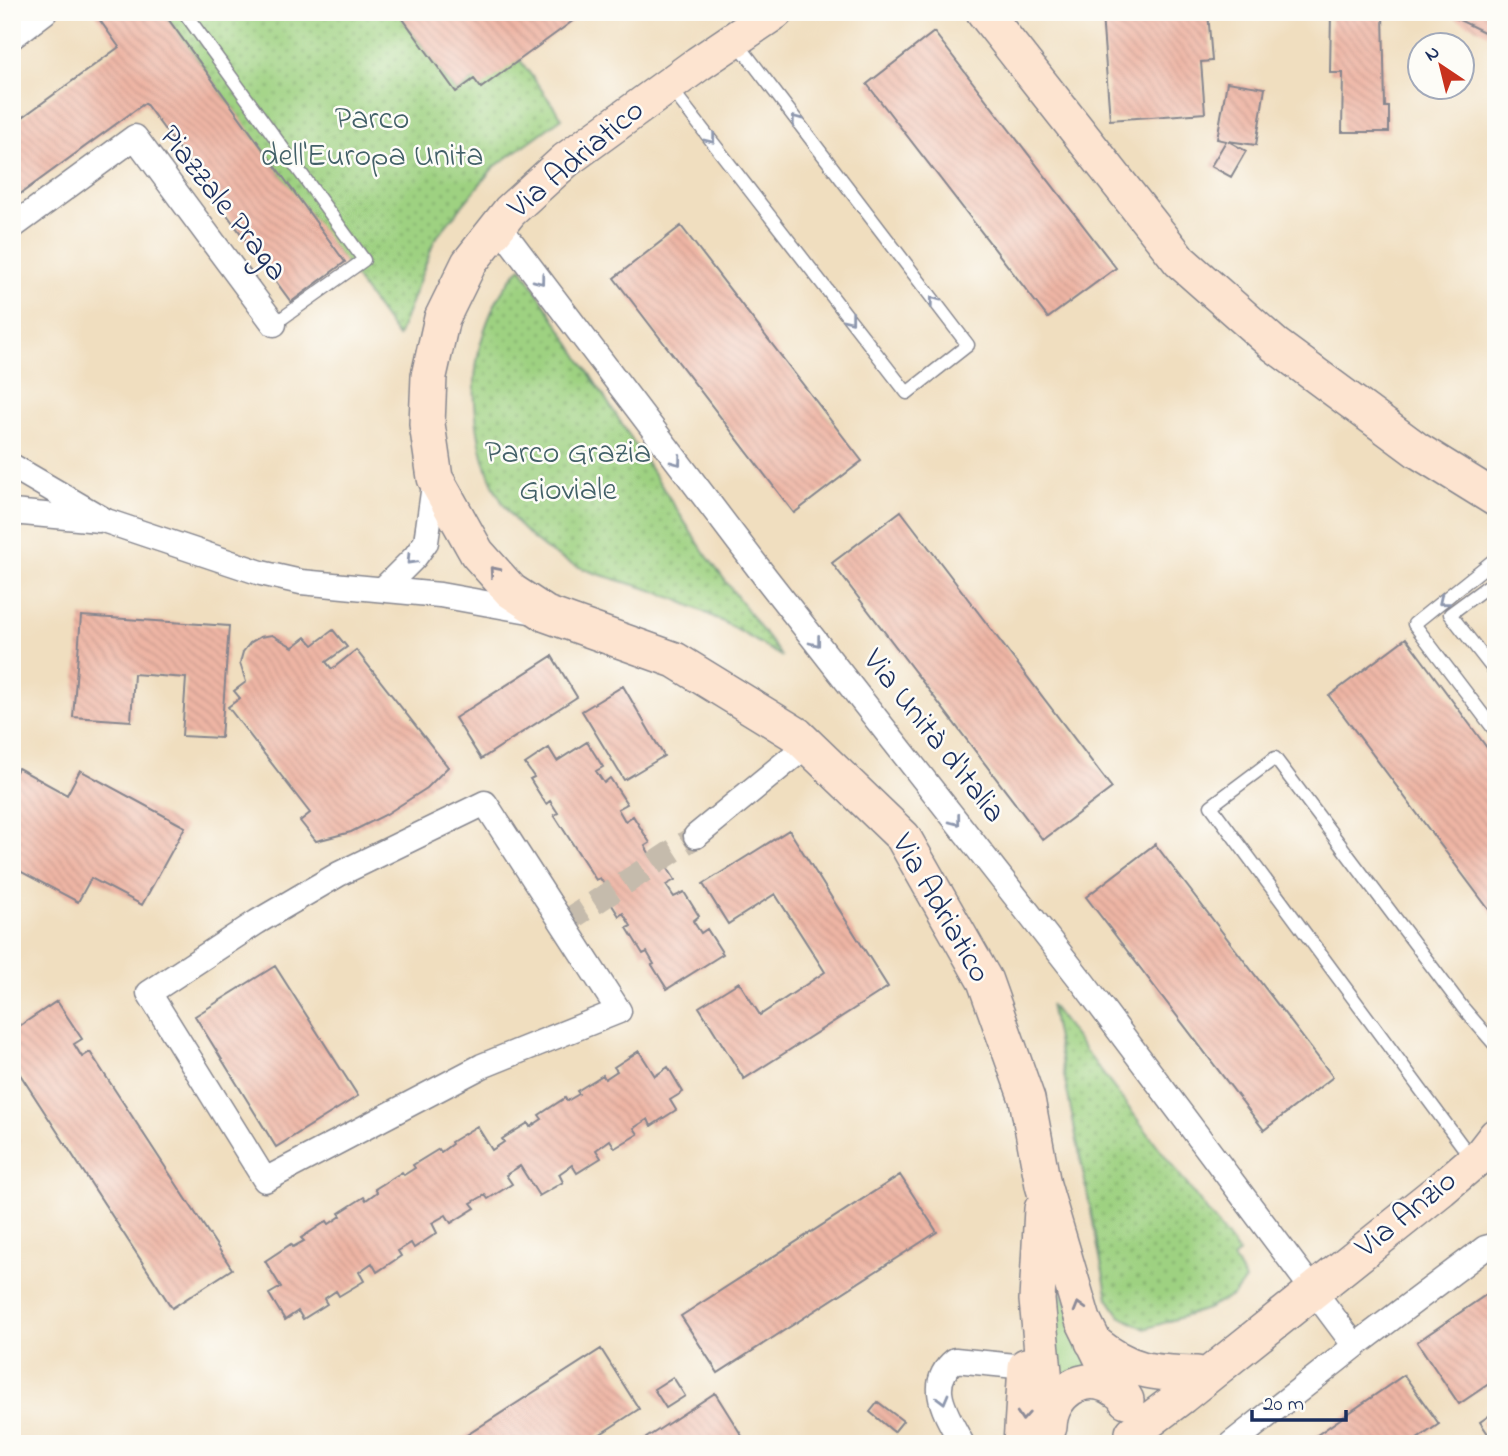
<svg xmlns="http://www.w3.org/2000/svg" width="1508" height="1456" font-family="'Indie Flower',sans-serif">
<style>
.grass{fill:#9ed181;stroke:#5c8070;stroke-width:2}
.park{fill:url(#park-dots);stroke:#5c8070;stroke-width:2}
.building{fill:url(#building-back-hatch)}
.lines{fill:none;stroke-linecap:round;stroke-linejoin:round}
.street-tunnel{stroke:#c5bbac;stroke-width:24;stroke-dasharray:24 12;stroke-linecap:butt}
.lane-casing{stroke:#86868e;stroke-width:15}
.street-casing{stroke:#86868e;stroke-width:27}
.secondary-casing{stroke:#86868e;stroke-width:38}
.lane{stroke:#fff;stroke-width:12}
.street{stroke:#fff;stroke-width:24}
.secondary{stroke:#fde4d0;stroke-width:35}
.oneway{stroke:#8d97ae}
.oneway2{stroke:#8c8a97}
.labels{text-anchor:middle;dominant-baseline:central;stroke-width:5;stroke-linejoin:round;paint-order:stroke}
.park-label{font-size:32px;fill:#426068;stroke:#fdfcf7}
.street-label{font-size:32px;fill:#1b2f5e;stroke:#fdfcf7}
</style>
<defs>
<pattern id="park-dots" width="8" height="8" patternUnits="userSpaceOnUse" patternTransform="scale(1.75)"><rect width="8" height="8" fill="#9ed181"/><path d="M2 2h.1M6 6h.1" fill="none" stroke="#80aa6d" stroke-width="1.8" stroke-linecap="round"/></pattern>
<pattern id="building-back-hatch" width="6" height="6" patternUnits="userSpaceOnUse" patternTransform="scale(1.75)"><rect width="6" height="6" fill="#eeb5a4"/><path d="M-1 5l2 2M0 0l6 6M5-1l2 2" fill="none" stroke="#cc9c90"/></pattern>
</defs>
<rect width="100%" height="100%" fill="#fdfcf7"/>
<filter id="ink" filterUnits="userSpaceOnUse"><feTurbulence type="fractalNoise" baseFrequency=".0143" numOctaves="2"/><feDisplacementMap in="SourceGraphic" scale="14" xChannelSelector="R" yChannelSelector="G"/><feConvolveMatrix kernelMatrix="1 2 1 2 8 2 1 2 1" color-interpolation-filters="sRGB"/></filter>
<filter id="wash" filterUnits="userSpaceOnUse"><feTurbulence type="fractalNoise" baseFrequency=".00686" numOctaves="4" result="noise"/><feDisplacementMap in="SourceGraphic" scale="28" xChannelSelector="R" yChannelSelector="G"/><feGaussianBlur stdDeviation="1.57" result="paint"/><feColorMatrix in="noise" values="0 0 0 0 0 0 0 0 0 0 0 0 0 0 0 0 0 1.4 0 .05"/><feComposite in="paint" operator="in"/></filter>
<g filter="url(#wash)">
<rect width="100%" height="100%" fill="#f0debf"/>
<path class="grass" d="M1058 1284 1097 1368 1057 1386 1053 1287Z"/>
<path class="park" d="M163 12H398L456 92 474 79 520 60 562 118 493 168 435 239 398 337Z
M521 267 704 552 782 657C744 633 707 611 665 595 640 585 614 580 589 571 512 543 479 482 475 403 472 355 488 302 521 267Z
M1050 1004 1239 1253 1233 1258 1245 1280 1234 1295 1207 1309 1145 1329 1120 1316 1108 1298Z"/>
<g id="blocks">
<path class="building" d="M94 12H163L345 262 291 302 145 103 12 200V125L119 47Z
M398 12H585L481 88 474 79 456 92Z
M1132 12H1208L1212 61 1201 62 1205 113 1110 120 1102 15Z
M1331 12H1383L1385 107H1389V132H1342L1343 73H1330Z
M1443 12H1496V38Z
M934 32 1116 268 1048 318 867 84Z
M1227 82 1265 88 1256 145 1228 141 1246 151 1231 177 1211 166 1226 141 1217 139Z
M681 226 862 461 794 513 614 278Z
M901 511 1112 788 1043 840 832 563Z
M81 616 229 626 221 738 182 736 186 678 134 674 131 721 73 717Z
M333 630 347 647 326 662 332 669 356 650 448 767 427 788 385 815 351 832 316 841 300 821 310 813 228 707 240 698 234 691 246 682 240 663 243 652 250 643 260 637 272 635 293 647 306 637 313 645Z
M1406 638 1496 760V919L1329 696Z
M552 656 577 697 481 759 455 718Z
M623 686 664 756 624 780 582 711Z
M587 742 603 767 596 771 604 783 610 778 627 804 618 809 625 821 633 816 650 843 645 846 652 858 659 854 675 880 666 885 674 897 684 892 699 916 693 921 701 933 707 929 723 954 667 989 652 965 654 964 647 952 643 954 627 928 631 926 623 913 619 916 603 891 607 889 600 878 596 880 554 815 558 813 550 801 546 804 530 779 534 777 525 764 549 748 557 761Z
M18 768 67 795 80 770 185 827 142 905 91 878 78 902 12 867V779Z
M789 830 888 987 744 1079 699 1007 739 982 760 1015 825 972 775 894 728 924 703 884Z
M1155 844 1333 1077 1264 1130 1086 897Z
M275 966 358 1096 276 1147 195 1016Z
M57 1001 82 1039 74 1044 82 1057 90 1052 232 1269 172 1308 12 1062V1031Z
M639 1051 655 1076 668 1067 683 1092 670 1100 676 1110 651 1126 648 1119 634 1128 638 1134 615 1148 610 1140 596 1150 601 1158 577 1173 572 1165 559 1174 563 1182 539 1196 520 1166 506 1175 512 1184 488 1199 485 1195 471 1203 475 1208 451 1223 446 1215 432 1223 437 1233 414 1248 411 1243 398 1251 401 1256 377 1272 372 1263 359 1272 364 1281 339 1296 336 1291 324 1299 327 1304 303 1319 298 1311 285 1320 269 1294 281 1287 265 1261 291 1244 293 1247 304 1241 301 1238 327 1221 329 1224 341 1216 339 1213 364 1197 366 1200 377 1192 375 1189 402 1172 404 1175 415 1168 413 1165 439 1149 441 1152 452 1144 451 1142 477 1126 492 1150 504 1142 502 1139 528 1123 530 1127 542 1119 539 1115 565 1098 567 1101 579 1094 577 1091 603 1075 605 1079 617 1071 614 1067Z
M12 1138H19L14 1188H12Z
M900 1175 937 1232 718 1373 681 1316Z
M1496 1288V1379L1459 1404 1417 1342Z
M601 1349 639 1409 585 1444H453Z
M1404 1375 1439 1424 1410 1444H1304Z
M673 1377 685 1396 666 1408 654 1389Z
M715 1393 747 1444H649L646 1438Z
M878 1402 903 1421 894 1432 870 1412Z
M1496 1411V1444H1495L1480 1422Z"/>
</g>
</g>
<g filter="url(#ink)">
<use href="#blocks" fill-opacity="0" stroke="#86868e" stroke-width="2"/>
<g class="lines">
<path class="street-tunnel" d="M564 923 696 836"/>
<g class="lane-casing">
<path id="lane" d="M184 12 364 260 274 324
M669 86 907 393 968 345 736 41
M1496 558 1414 624 1496 732
M1496 580 1450 614 1496 673
M1472 1159 1211 806 1275 758 1463 1008 1496 1046"/>
</g>
<g class="street-casing">
<path id="street" d="M12 37 45 12
M499 226 766 578 1084 984 1355 1346 1231 1444
M12 227 135 137 274 324
M12 466 106 521 261 573 301 582 440 595 535 612
M12 512 99 520
M384 588 415 557 426 542 435 478
M485 803 619 1011 482 1066 265 1180 149 993 257 922 339 874Z
M696 836 807 745
M1355 1346 1485 1248 1496 1245
M962 1444C948 1416 924 1385 955 1360L1026 1367"/>
</g>
<g class="secondary-casing">
<path id="secondary" d="M775 12 698 64 566 160 510 211 469 263 442 318 429 376 427 424 435 478 477 553 511 591 546 614 675 660 797 735 903 837 985 981 1027 1099 1043 1185 1083 1320 1118 1391
M984 12 1180 261 1275 345 1417 450 1496 499
M1042 1209 1037 1300 1049 1423
M1093 1342C1130 1372 1151 1373 1197 1374
M1049 1427C1050 1393 1084 1369 1115 1389 1120 1392 1123 1394 1126 1400
M1133 1433 1182 1396 1441 1189 1482 1154 1496 1136
M1021 1444 1026 1366"/>
</g>
<use href="#lane" class="lane"/>
<use href="#street" class="street"/>
<use href="#secondary" class="secondary"/>
</g>
<defs><path id="oneway-chevron" d="M-2-3.5L2.5 0L-2 3.5" fill="none" stroke-width="1.6" stroke-linecap="round" stroke-linejoin="round" transform="scale(1.75)"/></defs>
<g class="oneway">
<use href="#oneway-chevron" transform="translate(796 120) rotate(-127)"/>
<use href="#oneway-chevron" transform="translate(711 139) rotate(52)"/>
<use href="#oneway-chevron" transform="translate(540 280) rotate(53)"/>
<use href="#oneway-chevron" transform="translate(934 301) rotate(-127)"/>
<use href="#oneway-chevron" transform="translate(850 319) rotate(52)"/>
<use href="#oneway-chevron" transform="translate(677 461) rotate(53)"/>
<use href="#oneway-chevron" transform="translate(411 560) rotate(133)"/>
<use href="#oneway-chevron" transform="translate(1443 601) rotate(141)"/>
<use href="#oneway-chevron" transform="translate(816 642) rotate(52)"/>
<use href="#oneway-chevron" transform="translate(956 821) rotate(52)"/>
<use href="#oneway-chevron" transform="translate(943 1399) rotate(75)"/>
</g>
<g class="oneway2">
<use href="#oneway-chevron" transform="translate(494 571) rotate(-131)"/>
<use href="#oneway-chevron" transform="translate(1079 1307) rotate(-106)"/>
<use href="#oneway-chevron" transform="translate(1023 1416) rotate(94)"/>
</g>
</g>
<g class="labels">
<g class="park-label">
<text x="372" y="120">Parco<tspan x="372" dy="37">dell'Europa Unita</tspan></text>
<text x="568" y="454">Parco Grazia<tspan x="568" dy="37">Gioviale</tspan></text>
</g>
<g class="street-label">
<text transform="translate(577 160) rotate(-40)">Via Adriatico</text>
<text transform="translate(222 204) rotate(52)">Piazzale Praga</text>
<text transform="translate(933 737) rotate(52)">Via Unità d'Italia</text>
<text transform="translate(940 909) rotate(60)">Via Adriatico</text>
<text transform="translate(1407 1215) rotate(-39)">Via Anzio</text>
</g>
</g>
<rect width="1508" height="1456" fill="none" stroke="#fdfcf7" stroke-width="42"/>
<g transform="translate(1441 66) rotate(325)"><circle r="33" fill="#fdfcf7" stroke="#a3aaba" stroke-width="2"/>
<path d="M0-5L12 26L0 18L-12 26Z" fill="#c8321e"/>
<text y="-10" font-size="19" font-weight="bold" text-anchor="middle" fill="#1b2f5e">N</text>
</g>
<path d="M1252 1410v10h94v-10" fill="none" stroke="#1b2f5e" stroke-width="3.5"/>
<text x="1263" y="1410" font-size="21" fill="#1b2f5e" stroke="#fdfcf7" stroke-width="5" paint-order="stroke">20 m</text>
</svg>
